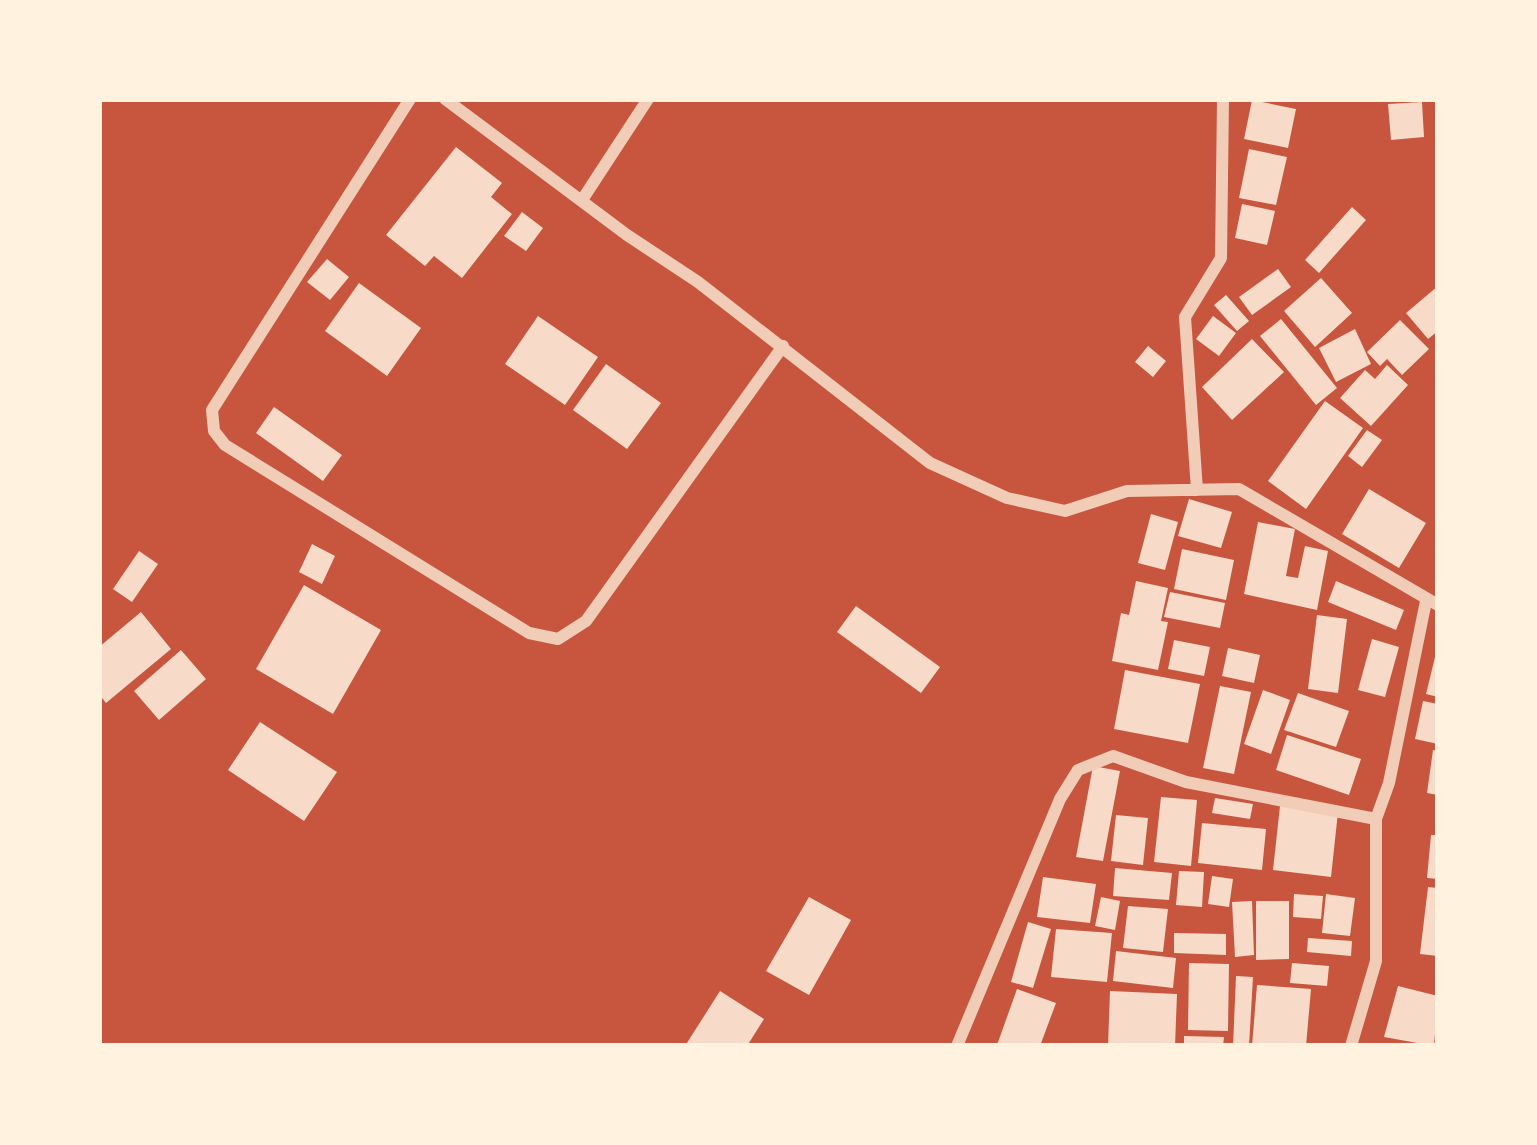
<svg xmlns="http://www.w3.org/2000/svg" width="1537" height="1145" font-family="'Exo 2',sans-serif">
<style>
.building{fill:#f7dbc8}
.lines{fill:none;stroke-linecap:round;stroke-linejoin:round}
.minor{stroke:#f1ccb7;stroke-width:12}
</style>
<rect width="100%" height="100%" fill="#c8553d"/>
<path class="building" d="M1252 100 1296 109 1288 148 1244 139Z
M1422 102 1424 137 1391 140 1388 104Z
M456 147 502 183 491 197 512 214 462 278 434 256 425 266 386 235Z
M1249 149 1287 157 1276 205 1239 198Z
M1242 204 1275 211 1267 245 1235 238Z
M1352 207 1366 220 1319 273 1305 260Z
M522 212 543 228 526 251 504 236Z
M327 259 349 277 330 300 307 282Z
M1278 269 1291 287 1252 315 1239 297Z
M1321 278 1352 313 1315 347 1284 311Z
M359 283 421 328 387 376 325 331Z
M1438 286V331L1428 339 1406 313Z
M1226 295 1249 321 1237 331 1214 305Z
M538 316 598 357 565 405 505 364Z
M1213 316 1236 333 1219 356 1196 339Z
M1281 319 1337 388 1316 405 1260 336Z
M1400 320 1429 349 1402 375 1387 359 1380 366 1367 352Z
M1355 329 1371 364 1336 382 1319 348Z
M1252 339 1284 372 1232 420 1202 387Z
M1148 346 1166 361 1153 377 1135 362Z
M606 364 661 403 627 449 573 410Z
M1387 365 1408 385 1371 426 1340 398 1365 370 1375 379Z
M1325 401 1363 428 1306 509 1268 481Z
M274 407 342 455 323 481 256 433Z
M1367 430 1382 440 1362 467 1348 456Z
M1369 489 1426 523 1399 568 1342 534Z
M1189 499 1232 512 1221 548 1178 536Z
M1151 514 1178 522 1165 570 1138 563Z
M1258 522 1295 529 1286 576 1298 578 1305 546 1328 551 1317 610 1244 594Z
M312 544 335 556 322 584 299 572Z
M1182 549 1234 560 1226 600 1174 589Z
M139 551 158 564 132 602 113 589Z
M1136 581 1168 588 1161 621 1168 622 1158 670 1112 661 1121 613 1129 615Z
M1336 581 1404 610 1396 630 1328 602Z
M304 585 381 630 333 714 256 669Z
M1170 592 1225 603 1220 628 1164 617Z
M856 606 940 667 921 693 837 632Z
M141 612 171 649 106 703 99 694V647Z
M1317 615 1347 619 1338 693 1308 689Z
M1372 639 1399 647 1385 697 1358 690Z
M1174 640 1210 647 1204 676 1168 669Z
M1228 648 1260 655 1254 683 1222 676Z
M181 650 206 679 159 720 134 691Z
M1436 653H1438V697L1426 694Z
M1125 670 1200 684 1188 743 1114 729Z
M1220 686 1251 692 1234 774 1203 768Z
M1263 690 1290 700 1271 754 1244 744Z
M1298 693 1349 711 1336 747 1284 730Z
M1423 701 1438 704V744L1415 739Z
M260 722 337 772 304 821 228 770Z
M1287 735 1361 759 1349 795 1276 770Z
M1433 750 1438 751V795L1427 793Z
M1093 766 1120 771 1103 861 1076 857Z
M1161 797 1197 800 1191 866 1154 862Z
M1215 798 1253 804 1250 819 1212 813Z
M1280 806 1338 812 1331 877 1273 870Z
M1116 815 1148 818 1143 865 1111 861Z
M1202 823 1266 829 1262 870 1198 863Z
M1431 835H1438V879L1427 878Z
M1115 868 1172 873 1169 900 1113 896Z
M1179 871 1204 872 1202 907 1176 905Z
M1212 876 1233 879 1229 907 1208 904Z
M1043 877 1096 884 1090 923 1037 917Z
M1428 887 1438 888V956L1420 954Z
M1294 894 1323 896 1321 919 1293 917Z
M1326 894 1355 898 1350 936 1322 933Z
M809 897 851 920 809 995 766 971Z
M1101 897 1120 901 1115 930 1095 926Z
M1252 901 1254 955 1235 957 1232 902Z
M1256 901H1289V959L1256 960Z
M1128 906 1168 909 1163 952 1123 948Z
M1028 922 1051 929 1033 988 1011 982Z
M1056 929 1112 933 1107 982 1051 977Z
M1174 933 1226 934V955L1174 953Z
M1308 938 1352 941 1351 956 1307 952Z
M1116 951 1176 958 1173 988 1113 981Z
M1189 963 1229 964 1228 1031 1188 1030Z
M1292 963 1329 966 1327 986 1290 983Z
M1236 976 1253 977 1249 1046H1233Z
M1257 985 1311 989 1306 1046H1252Z
M1398 986 1438 996 1434 1046 1384 1037Z
M1017 989 1056 1003 1040 1046 997 1045Z
M720 991 764 1019 747 1046H685Z
M1110 991 1177 994 1175 1046H1108Z
M1184 1036 1224 1037 1223 1046H1184Z"/>
<g class="lines">
<path class="minor" d="M410 99 212 410 214 431 225 445 529 633 558 639 586 621 783 346
M445 99 627 235 698 282 930 463 1007 498 1065 511 1127 491 1239 489 1438 605
M582 200 648 99
M1197 490 1185 317 1221 258 1223 99
M957 1046 1060 799 1078 770 1113 756 1186 782 1376 819
M1351 1046 1376 961V819L1389 783 1426 601"/>
</g>
<rect width="1537" height="1145" fill="none" stroke="#fff3e0" stroke-width="204"/>
</svg>
